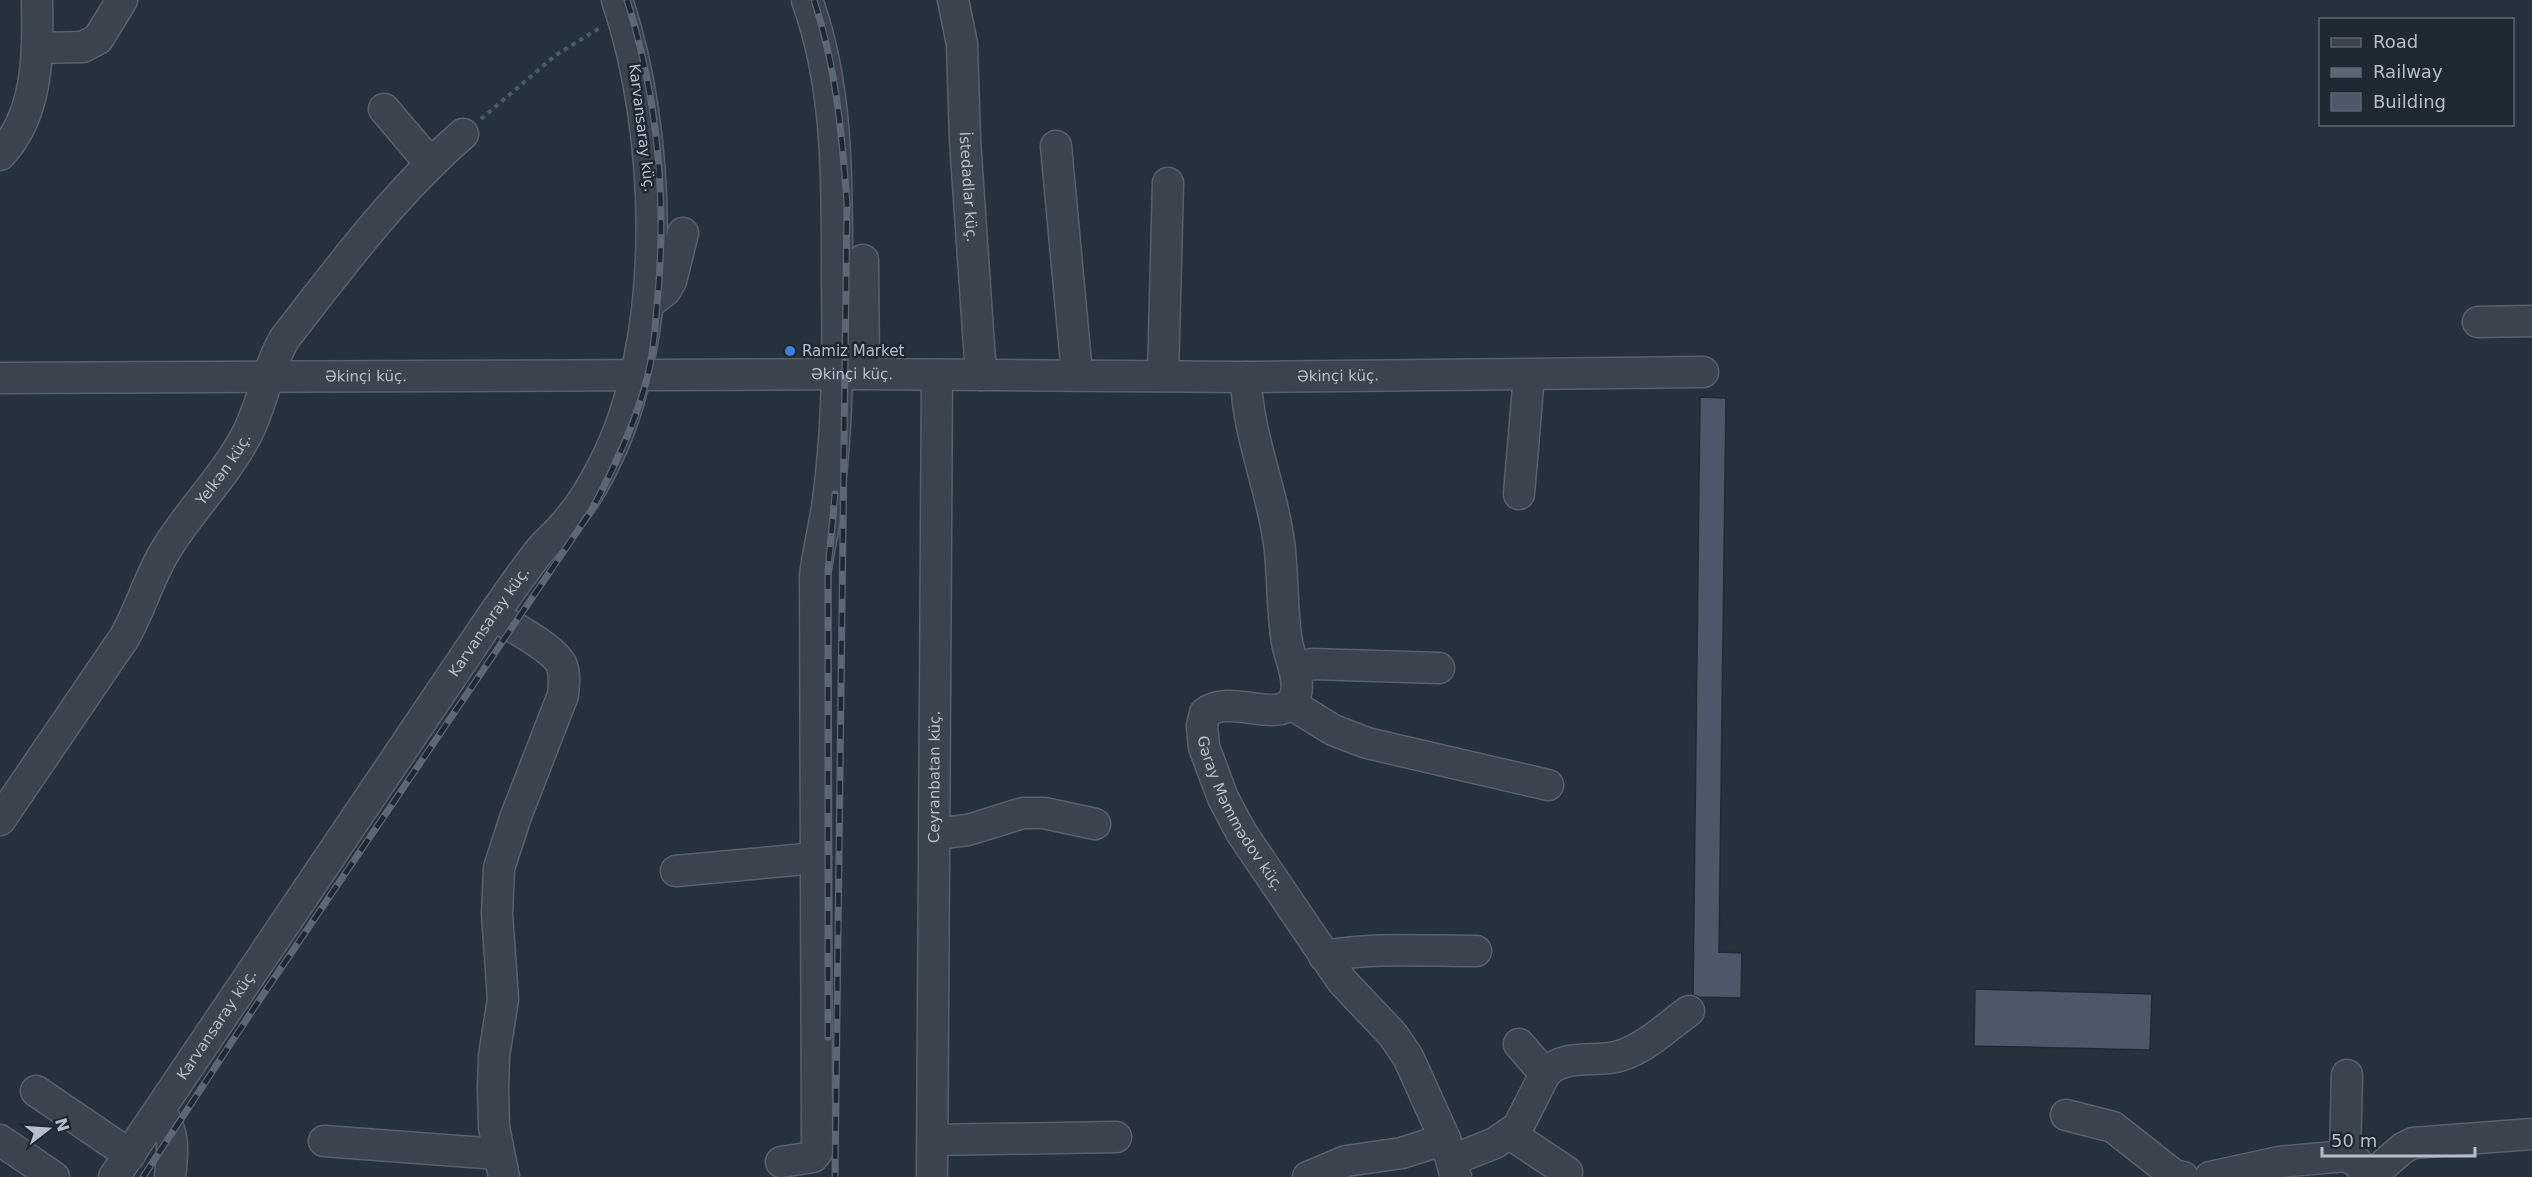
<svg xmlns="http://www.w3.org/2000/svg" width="2532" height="1177" font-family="'DejaVu Sans',sans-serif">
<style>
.building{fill:#4c5867;stroke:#202a35;stroke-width:1.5}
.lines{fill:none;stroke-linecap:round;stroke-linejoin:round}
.minor-casing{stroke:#57616c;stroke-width:33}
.path{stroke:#485c5e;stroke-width:4;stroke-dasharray:4.5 4.5;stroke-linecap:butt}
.minor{stroke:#3a434e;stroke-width:30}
.rail-casing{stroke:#5c6775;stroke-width:7}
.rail{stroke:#1e2833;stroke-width:4.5;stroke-dasharray:14;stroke-linecap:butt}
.shop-dot{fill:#3f7fe0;stroke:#1e2833;stroke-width:2}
.labels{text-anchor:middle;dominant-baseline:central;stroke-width:5;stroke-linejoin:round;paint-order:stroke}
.street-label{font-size:15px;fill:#b6bec9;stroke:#1e2833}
.poi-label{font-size:15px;fill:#b6bec9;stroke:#1e2833;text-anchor:start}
</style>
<rect width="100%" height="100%" fill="#26313e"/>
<path class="building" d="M1700 397 1726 398 1719 952 1742 953 1741 998 1698 997 1693 995Z
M1975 989 2152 994 2150 1050 1974 1046Z"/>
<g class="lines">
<g class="minor-casing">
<g id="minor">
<path id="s1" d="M953 0 962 44 965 140 981 375"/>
<path d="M37 48 83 47 98 39 122 0"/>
<path d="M384 109 430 163"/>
<path d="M1056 146 1077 374"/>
<path d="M0 155C39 114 38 54 37 0"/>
<path d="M863 260 864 374"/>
<path d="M648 304 665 291 671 281 683 233"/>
<path d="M2478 322 2532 321"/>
<path d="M1163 376 1168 183"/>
<path id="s2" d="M1246 377C1247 436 1274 492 1280 551 1283 581 1282 612 1287 642 1290 660 1305 688 1291 703 1275 722 1229 694 1205 713L1202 726 1204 747 1223 798 1241 832 1342 981 1393 1035 1408 1057 1445 1139 1456 1177"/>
<path id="s3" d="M0 378 864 374 1246 377 1703 372"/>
<path d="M1519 494 1529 375"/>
<path d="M493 615C510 626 555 648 562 666 565 675 564 685 563 695L516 816 499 868 497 914 503 999 494 1056 493 1089 494 1127 504 1177"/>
<path d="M1295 670 1312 664 1439 668"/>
<path d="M1291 704 1333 730 1367 743 1548 785"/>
<path id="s4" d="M0 820 124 638C141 609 149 576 167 548 191 509 225 476 246 436 263 404 267 368 285 338 341 266 394 194 463 134"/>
<path d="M935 834 968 830 1023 813H1044L1095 824"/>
<path d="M676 871 816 858"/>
<path d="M1324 956C1373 947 1425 951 1476 951"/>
<path d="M1519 1044 1545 1074"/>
<path d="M36 1091 130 1155"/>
<path d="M160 1111C175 1132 173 1152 170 1177"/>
<path d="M2066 1115 2113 1127 2174 1175 2183 1177"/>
<path d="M1510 1134 1567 1172"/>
<path d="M0 1140 54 1177"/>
<path d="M933 1140 1116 1137"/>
<path d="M324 1141 498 1154"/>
<path d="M2345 1156 2347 1075"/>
<path d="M1452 1160 1495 1143 1518 1127 1545 1074C1562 1055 1587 1061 1610 1058 1640 1054 1665 1028 1689 1011"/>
<path d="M781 1162 813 1157 817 1152 815 576C818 550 825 525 828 500 838 427 838 351 837 278 837 185 839 88 807 0"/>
<path id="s5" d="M114 1177 493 615C509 593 524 570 541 549 550 539 561 530 569 519 583 503 594 484 603 466 669 339 662 133 617 0"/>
<path id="s6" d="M932 1177 937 375"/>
<path d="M1308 1177 1346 1161 1402 1153 1445 1139"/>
<path d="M2210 1177 2279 1162 2345 1156 2356 1161 2369 1177"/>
<path d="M2370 1177 2403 1148 2413 1143 2532 1134"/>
</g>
</g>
<path class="path" d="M481 119 556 55 601 27"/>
<use href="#minor" class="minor"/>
<g class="rail-casing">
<path id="rail" d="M814 0C836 67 842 134 847 204L835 1177
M828 1037V570L835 494
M143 1177 258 1002 591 511C613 470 634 427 646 382 653 357 655 331 657 305 667 203 658 98 627 0"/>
</g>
<use href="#rail" class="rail"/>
</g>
<circle class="shop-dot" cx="790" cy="351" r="6"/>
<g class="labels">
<g class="street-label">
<text transform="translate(642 128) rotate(83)">Karvansaray küç.</text>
<text stroke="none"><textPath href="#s1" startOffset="188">İstedadlar küç.</textPath></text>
<text stroke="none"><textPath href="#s3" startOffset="852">Əkinçi küç.</textPath></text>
<text stroke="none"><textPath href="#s3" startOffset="1338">Əkinçi küç.</textPath></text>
<text stroke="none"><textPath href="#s3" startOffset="366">Əkinçi küç.</textPath></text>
<text stroke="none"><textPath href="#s4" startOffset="417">Yelkən küç.</textPath></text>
<text stroke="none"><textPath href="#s5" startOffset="670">Karvansaray küç.</textPath></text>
<text stroke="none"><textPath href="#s6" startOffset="400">Ceyranbatan küç.</textPath></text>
<text stroke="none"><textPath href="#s2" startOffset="532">Gəray Məmmədov küç.</textPath></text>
<text stroke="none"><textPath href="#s5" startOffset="184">Karvansaray küç.</textPath></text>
</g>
<g class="poi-label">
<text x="802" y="351">Ramiz Market</text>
</g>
</g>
<rect x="2319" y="18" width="195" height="108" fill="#1e2833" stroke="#5b646f" stroke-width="1.5"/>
<rect x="2331" y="38" width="30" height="9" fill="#3a434e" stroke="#5b646f" stroke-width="1.5"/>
<text x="2373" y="48" font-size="18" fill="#b6bec9">Road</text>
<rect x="2331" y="68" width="30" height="9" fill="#5c6775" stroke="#5b646f" stroke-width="1.5"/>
<text x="2373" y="78" font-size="18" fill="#b6bec9">Railway</text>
<rect x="2331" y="93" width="30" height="18" fill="#4c5867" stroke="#5b646f" stroke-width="1.5"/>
<text x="2373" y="108" font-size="18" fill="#b6bec9">Building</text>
<g transform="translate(48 1129) rotate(73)" stroke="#1e2833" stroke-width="4.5" paint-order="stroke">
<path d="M0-4.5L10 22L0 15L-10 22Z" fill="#b6bec9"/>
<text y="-9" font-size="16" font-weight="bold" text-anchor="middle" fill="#b6bec9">N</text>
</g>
<path d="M2322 1147v9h153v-9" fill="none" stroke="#b6bec9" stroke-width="3"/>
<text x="2331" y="1147" font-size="18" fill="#b6bec9" stroke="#1e2833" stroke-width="4.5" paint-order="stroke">50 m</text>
</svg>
